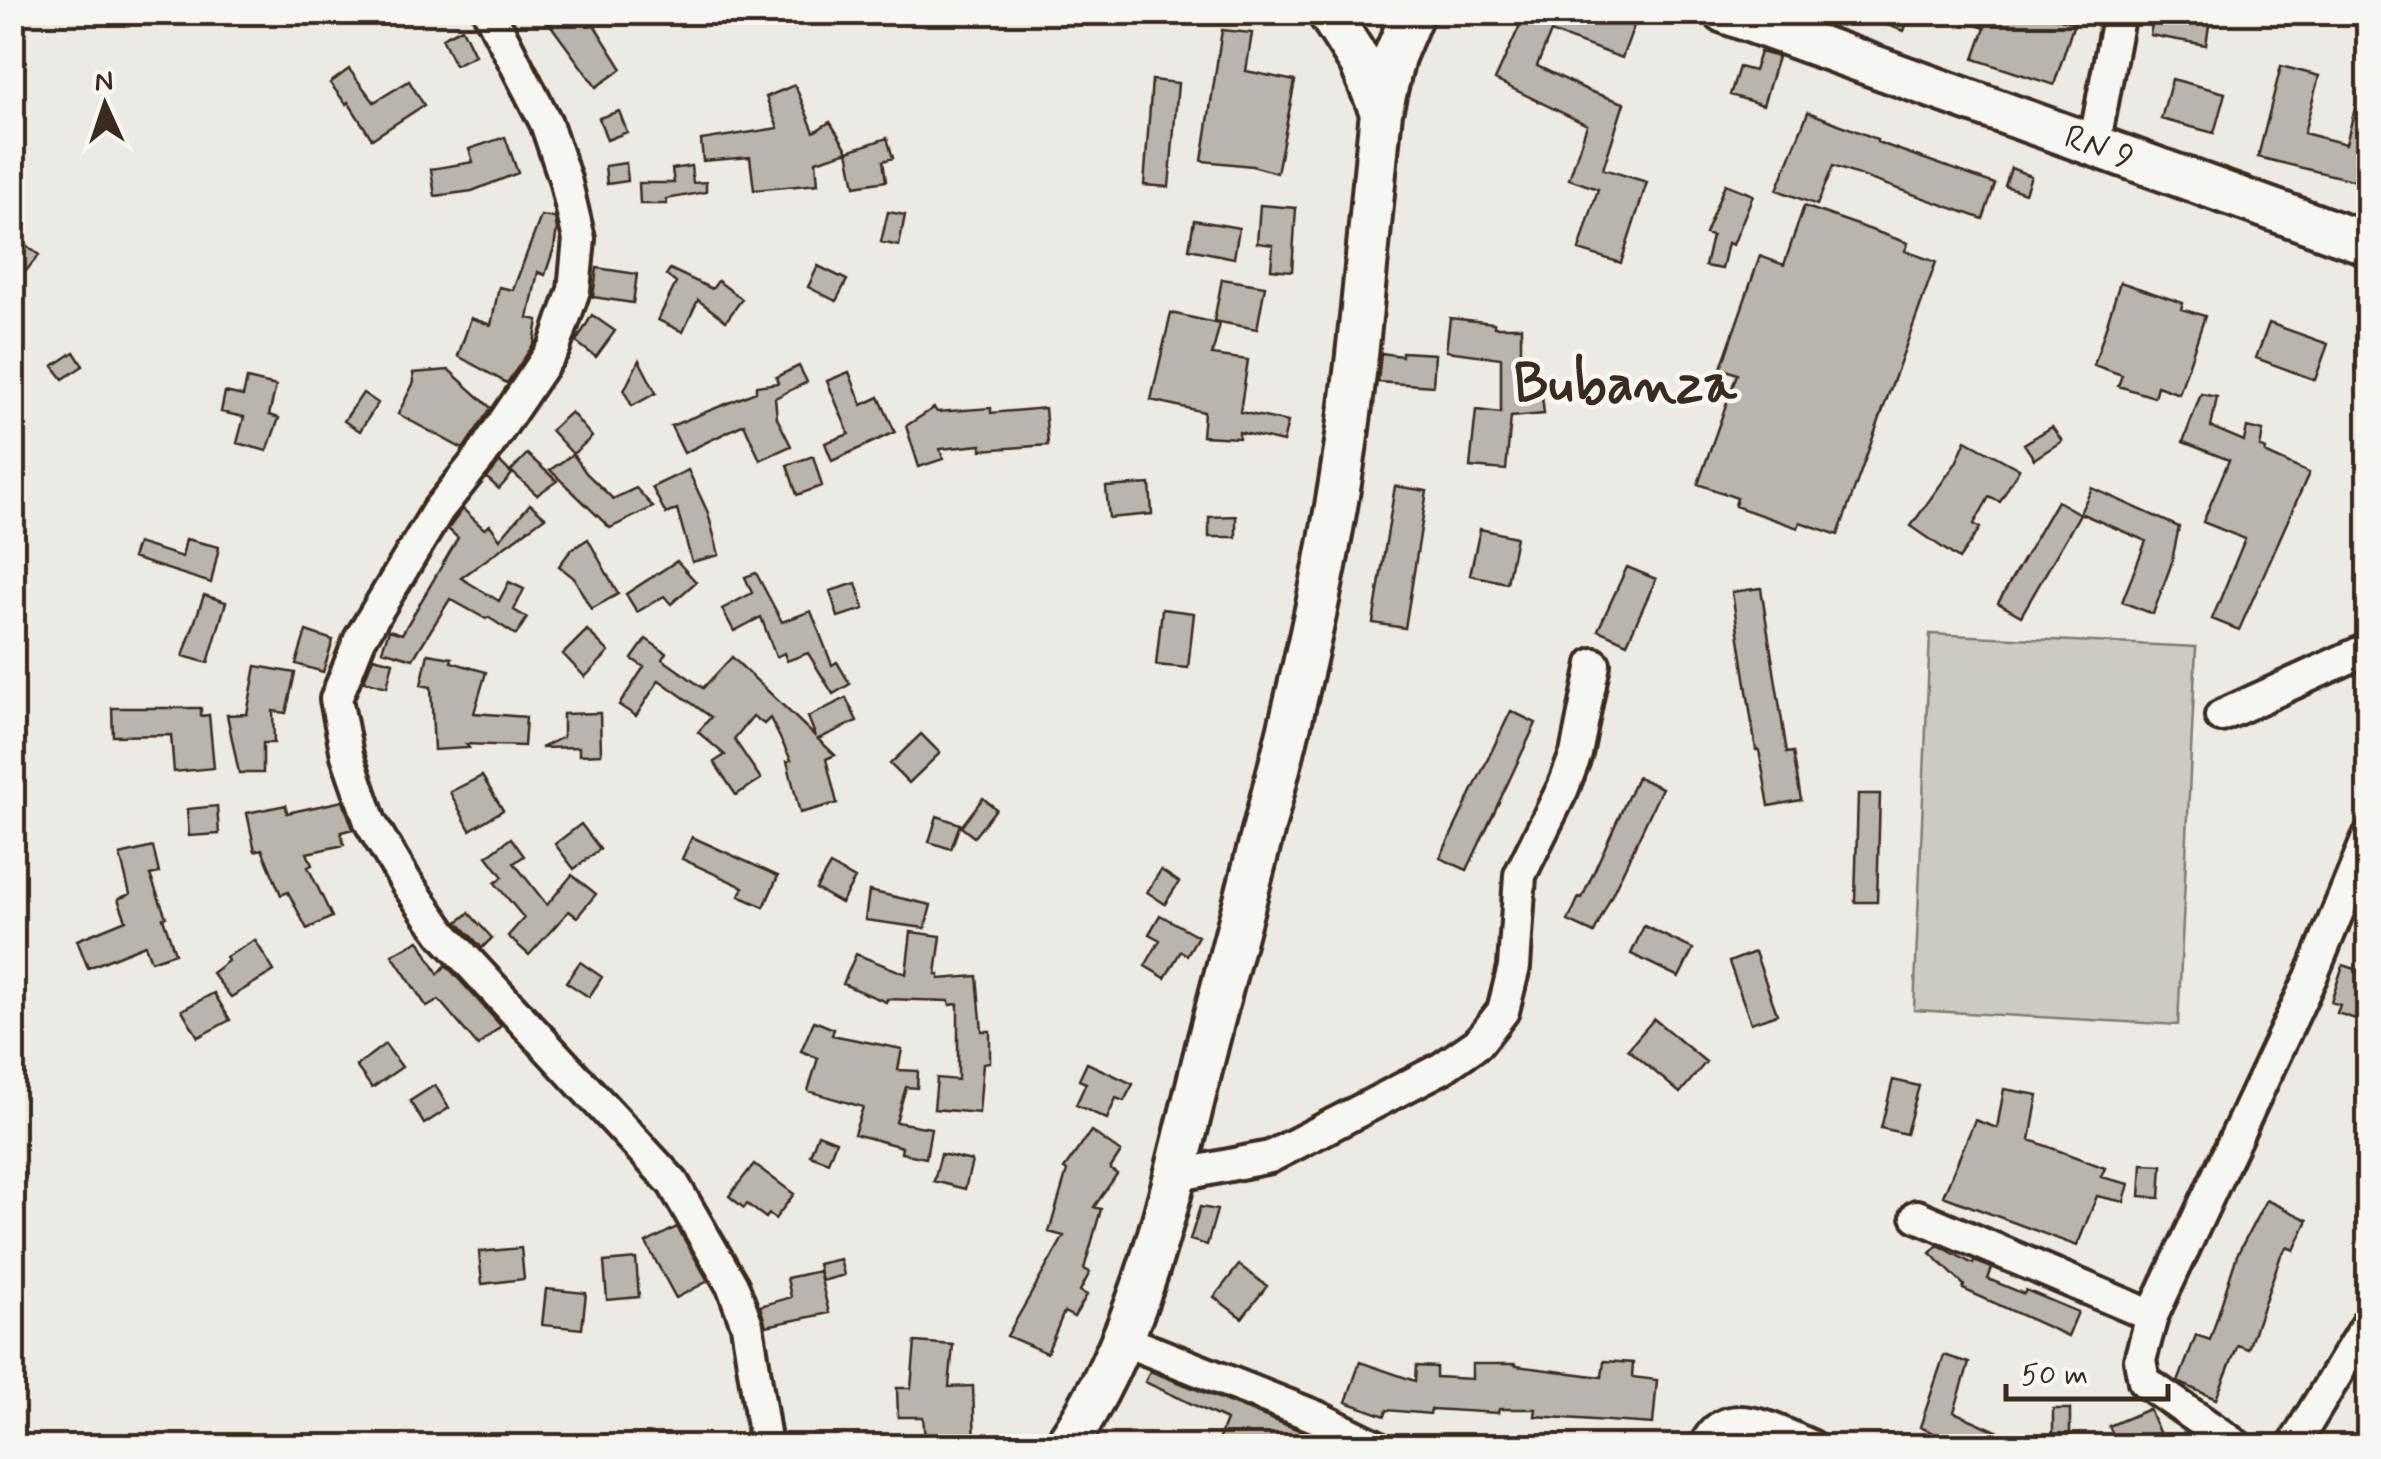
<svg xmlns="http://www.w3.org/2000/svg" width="2381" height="1459" font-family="Mynerve,sans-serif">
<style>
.green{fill:#cdcac4;stroke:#847a71;stroke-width:2.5}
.building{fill:#bab4ae;stroke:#3b2a1e;stroke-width:2.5}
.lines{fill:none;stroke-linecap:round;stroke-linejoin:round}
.minor-casing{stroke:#3b2a1e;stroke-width:38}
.major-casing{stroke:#3b2a1e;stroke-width:48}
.minor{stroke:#f6f6f2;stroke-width:30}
.major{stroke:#f6f6f2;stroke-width:40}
.labels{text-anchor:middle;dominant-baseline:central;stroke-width:9;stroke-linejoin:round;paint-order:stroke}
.street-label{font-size:35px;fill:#3b2a1e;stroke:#f6f6f2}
.town-label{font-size:55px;font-weight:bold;fill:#3b2a1e;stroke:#f6f6f2}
</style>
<rect width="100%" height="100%" fill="#ebeae5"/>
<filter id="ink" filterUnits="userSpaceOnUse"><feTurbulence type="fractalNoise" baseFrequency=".01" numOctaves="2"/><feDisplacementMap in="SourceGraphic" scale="20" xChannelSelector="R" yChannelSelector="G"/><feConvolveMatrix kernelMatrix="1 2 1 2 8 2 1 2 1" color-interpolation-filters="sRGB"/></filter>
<g filter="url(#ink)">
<path class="green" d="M1930 634 2196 647 2178 1025 1914 1010Z"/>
<path class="building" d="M541 12H586L622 69 596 87Z
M1526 12H1639L1622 58 1551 32 1537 66 1589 91 1624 103 1603 169 1647 182 1621 263 1579 250 1598 189 1569 179 1587 125 1495 80Z
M1859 12H1911L1904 31 1858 15Z
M1950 12H2037L2074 23 2054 85 1974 59 1985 28 1949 16Z
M2154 12H2211L2206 45 2150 35Z
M462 28 475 55 455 65 442 38Z
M1222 30 1252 33 1246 71 1295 81 1277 173 1252 166 1202 161Z
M1760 52 1778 57 1763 105 1730 95 1739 67 1754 71Z
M2281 66 2319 76 2304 133 2346 144 2362 80 2368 81V184L2258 157Z
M349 69 374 102 409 81 424 105 372 139 348 102 346 104 330 83Z
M2172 79 2225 93 2214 133 2161 119Z
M1152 80 1178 83 1169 187 1144 185Z
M795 85 814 132 830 122 848 151 887 138 893 158 883 161 886 181 855 186 848 151 816 161 818 184 754 190 750 157 703 161 701 140 778 128 766 97Z
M619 111 627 132 607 140 599 118Z
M1808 112 1877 139V142L1995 184 1983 219 1833 166 1817 205 1777 190Z
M505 137 518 173 472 191 435 196 431 169 473 162 469 149Z
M626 163 628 181 607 184 605 166Z
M691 166 693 183 706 182V192L666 199 667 204H640L639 183H674L672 169Z
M2011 168 2031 176 2025 193 2005 186Z
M1725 184 1753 195 1733 245 1728 243 1722 269 1705 266 1712 236 1705 234Z
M1260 205 1296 208 1292 271 1271 269 1273 245 1257 243Z
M1804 206 1908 243 1905 251 1936 262 1838 535 1800 522 1798 528 1735 506 1737 498 1698 484 1737 374 1721 368 1760 256 1784 265Z
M888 212 905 215 899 246 881 242Z
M541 216 555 218 557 229 554 248 545 275 538 272 528 318 538 320 534 344 507 383 458 356 471 318 491 325 499 287 513 290Z
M1194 220 1239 228 1234 258 1189 249Z
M12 235 39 255 12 288Z
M818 266 847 280 836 301 808 287Z
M597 268 637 274 633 303 593 297Z
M670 269 712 289 718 281 742 299 726 321 698 300 683 332 658 320 676 283 666 275Z
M1222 279 1265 286 1257 329 1214 321Z
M2120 282 2183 303 2181 309 2205 316 2179 394 2157 386 2154 397 2118 386 2122 375 2094 365Z
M1171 313 1220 324 1212 355 1248 360 1240 412 1288 422 1283 442 1239 432V438L1202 436 1204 412 1151 400Z
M592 315 615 331 596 357 576 342Z
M1450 318 1494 323V327H1521V397L1542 396 1544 414 1511 417 1506 470 1470 467 1476 410 1501 413V358L1446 351Z
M2269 323 2328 344 2315 380 2256 358Z
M74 352 83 366 63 379 53 366Z
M1402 352 1435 354 1433 386 1378 382 1381 353 1402 356Z
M639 360 656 393 632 406 624 391Z
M799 366 807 382 775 398 777 418 791 446 760 460 744 424 684 453 671 426 756 392V386L778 383 776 377Z
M449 370 491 408 463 449 398 414 414 382 413 373Z
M849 372 862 405 879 397 895 432 832 461 825 443 849 434 827 381Z
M247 379 276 386 269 415 279 418 267 451 237 443 244 417 221 412 225 392 243 396Z
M363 393 378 403 360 431 344 421Z
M2201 394 2217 397 2211 427 2244 441 2247 427 2263 431 2260 447 2266 450 2265 453 2309 473 2239 630 2212 619 2245 539 2203 522 2229 460 2183 442Z
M934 408 937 412 991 408V413L1045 408 1048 445 981 450V445L940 449 943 459 919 467 906 426Z
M571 412 592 437 573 454 551 430Z
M2052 427 2062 441 2034 459 2024 444Z
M1966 440 2019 469 2000 502 1989 497 1974 524 1980 528 1959 559 1911 526 1956 463Z
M527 454 557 481 537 495 511 471Z
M573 454 586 473 613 499 636 488 653 507 610 528 550 470Z
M813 456 822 486 797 495 787 465Z
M500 462 512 474 499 489 487 478Z
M688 470 708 513 719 555 692 562 677 509 666 514 652 487Z
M1150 484 1152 514 1109 518 1106 487Z
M1395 486 1427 491 1405 628 1373 623Z
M2092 488 2179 527 2171 565 2153 614 2122 602 2146 541 2080 513Z
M2057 501 2080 514 2021 616 1998 603Z
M530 504 545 517 461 578 499 601 509 582 524 589 514 610 527 618 516 635 488 617 486 619 450 599 413 659 382 650 389 630 402 634 458 538 448 529 463 509 484 529 490 525 500 539Z
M1236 516V537H1209V517Z
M1480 529 1516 537 1507 583 1470 575Z
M186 539 219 547 211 583 132 558 137 543 182 557Z
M588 539 618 594 591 609 574 578 559 566 571 550Z
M677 561 696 582 671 604 664 596 637 612 626 594Z
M1627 567 1656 579 1627 643 1598 630Z
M756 573 782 622 811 611 832 665 837 662 850 684 833 694 808 653 787 661 784 653 776 657 761 617 734 631 722 609 752 593 745 577Z
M856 583 864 609 838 617 830 591Z
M1761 588 1787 753 1793 752 1801 800 1769 806 1759 750H1756L1732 592Z
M204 595 226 602 208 663 183 656Z
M1162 609 1194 613 1188 668 1156 665Z
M587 630 609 652 585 677 563 654Z
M306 631 333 640 323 672 296 664Z
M646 639 666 653 662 659 703 688 732 657 816 737 808 717 846 698 857 721 818 739 835 755 826 759 837 803 800 813 787 761 791 760 770 718 764 724 753 716 734 739 761 779 736 795 714 762 725 755 698 732 711 717 659 680 636 716 619 705 644 667 632 659Z
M428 654 452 658 451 662 486 672 474 713 526 717 524 746 466 744 469 748 434 750 431 687 421 685Z
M373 657 393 662 387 687 364 681Z
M256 666 295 673 286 713 273 711 274 743H263V773H239L227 715 247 714Z
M112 708H201V716L209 715 214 768 174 772 171 735 113 736Z
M1511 711 1536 723 1467 870 1440 858Z
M600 713 601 754 579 755V747L541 748 563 737V714Z
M921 734 940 753 909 783 890 764Z
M482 776 503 810 470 830 450 792Z
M1637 777 1662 788 1594 933 1568 921 1579 897 1582 898Z
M1858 794H1880L1877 902H1855Z
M983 798 996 809 974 837 961 827Z
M343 801 353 829 341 832 344 845 307 853 312 865 308 867 332 917 307 929 288 892 281 895 262 849 255 851 247 813 286 805 287 813Z
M217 806 219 834 189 836 187 809Z
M937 816 960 824 951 849 929 842Z
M581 824 600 849 574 869 555 844Z
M692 837 778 876 764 907 739 896 743 887 682 859Z
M511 838 524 856 514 863 547 905 572 875 596 894 577 917 569 911 529 955 508 936 524 918 495 883 503 877 487 856Z
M153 847 159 873 150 875 166 917 163 918 175 953 151 961 145 945 88 968 77 940 126 920 118 899 130 894 120 855Z
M830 865 855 879 841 903 816 889Z
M1161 870 1179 882 1165 904 1147 892Z
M869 891 931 905 925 928 865 920Z
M469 913 492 938 482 948 458 922Z
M1160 915 1198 936 1187 955 1181 951 1165 978 1145 966 1160 940 1149 934Z
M1644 926 1693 949 1679 977 1631 954Z
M911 932 941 936 936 974H939V979L977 976 982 1031H990V1062L983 1063 979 1113 934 1109 937 1078 958 1080V1004L950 1005 949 1001 887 999 886 1002 843 984 856 954 906 974Z
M255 940 274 971 231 997 212 973 228 961 226 957Z
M419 940 438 974 446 965 501 1026 478 1046 439 1000 427 1007 392 955Z
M1755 952 1777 1014 1751 1023 1729 962Z
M580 962 602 977 589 997 566 982Z
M2343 965 2368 973V1023L2337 1013 2340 1005 2331 1002Z
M214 993 230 1020 198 1037 182 1010Z
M1654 1019 1706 1062 1680 1093 1628 1049Z
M814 1021 834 1029 832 1035 902 1049 898 1070 918 1071 917 1088 906 1087 896 1122 931 1128 926 1158 901 1153 902 1147 854 1134 863 1107 808 1091 818 1058 801 1051Z
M385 1044 402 1067 372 1088 356 1066Z
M1087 1063 1133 1084 1124 1101 1116 1098 1107 1119 1076 1105 1086 1083 1079 1080Z
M1893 1080 1919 1086 1906 1134 1881 1128Z
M435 1085 449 1108 424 1124 410 1101Z
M2004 1089 2038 1095 2030 1140 2105 1168 2101 1177 2129 1184 2124 1202 2097 1196 2077 1246 1943 1196 1975 1120 1997 1128Z
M1091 1131 1121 1152 1110 1169 1117 1174 1094 1207 1101 1209 1084 1269 1090 1272 1080 1291 1087 1295 1074 1317 1064 1312 1047 1353 1007 1336 1064 1236 1049 1232 1067 1171 1064 1169Z
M818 1134 836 1141 828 1162 810 1155Z
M941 1154 972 1161 965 1189 934 1181Z
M754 1164 794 1194 775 1219 769 1214 766 1218 747 1204 744 1208 729 1196Z
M2142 1164 2162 1165 2160 1198 2140 1197Z
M2266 1200 2308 1220 2294 1250 2287 1247 2281 1255 2248 1349 2238 1345 2216 1399 2178 1382 2196 1335 2210 1340 2237 1255Z
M1200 1207 1217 1210 1207 1245 1190 1240Z
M677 1227 708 1281 676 1298 646 1243Z
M1938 1245 1973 1264 1974 1261 1992 1268 1988 1279 2024 1294 2026 1290 2078 1312 2068 1336 1963 1289 1964 1285 1930 1253Z
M521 1248 524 1279 482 1284 479 1252Z
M636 1259 639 1297 607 1300 604 1262Z
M840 1259 844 1275 822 1281 818 1264Z
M1239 1265 1267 1286 1242 1318 1214 1297Z
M819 1271 829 1313 766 1326 760 1306 791 1297 787 1278Z
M546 1289 586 1293 582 1329 542 1325Z
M915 1342 953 1345 949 1387 973 1386 975 1446H952L951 1436 925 1439 923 1417H898L897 1388H911Z
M1944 1355 1969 1363 1954 1412 2030 1446H1962L1920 1427Z
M1604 1361 1633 1363 1632 1377 1657 1380 1653 1424 1535 1416 1536 1409H1499L1498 1413 1431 1409 1430 1414 1387 1410 1385 1416 1346 1402 1360 1362 1415 1381 1416 1366 1436 1367V1377L1472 1379V1364H1516V1366L1602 1377Z
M1150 1371 1309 1434 1334 1446H1216L1226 1420 1145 1382Z
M2053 1409H2070V1446H2053Z
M2149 1409 2165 1446H2118L2109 1426Z"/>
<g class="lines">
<g class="minor-casing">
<path id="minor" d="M489 12 546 123 565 179 579 239 574 290 554 348 481 456 438 510 360 639 336 699 347 755 370 822 406 882 442 933 673 1183 733 1287 747 1325 766 1446
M2094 146 2119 12
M2221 716 2368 649
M1174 1176 1270 1157 1442 1068 1478 1043 1503 1011 1514 967 1520 875 1563 788 1576 754 1594 664
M1917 1216 2152 1316 2311 977 2368 838
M2152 1316 2140 1360 2144 1381 2237 1446
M1123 1340 1317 1417 1376 1446
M1705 1446C1726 1400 1777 1432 1811 1446
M2293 1446 2368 1322"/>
</g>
<g class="major-casing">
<path id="major" d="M1328 12 1361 64 1381 112
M1724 12 2368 244
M1065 1446C1148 1325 1174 1174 1210 1034 1254 863 1303 692 1334 518 1358 385 1367 247 1381 112L1394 57 1413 12"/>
</g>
<use href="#minor" class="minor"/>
<use href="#major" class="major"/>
</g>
</g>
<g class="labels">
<g class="street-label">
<text transform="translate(2099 148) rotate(20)">RN 9</text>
</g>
<g class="town-label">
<text x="1625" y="386">Bubanza</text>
</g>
</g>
<rect width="2381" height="1459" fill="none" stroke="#f6f6f2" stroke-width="50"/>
<rect x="25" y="25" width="2331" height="1409" fill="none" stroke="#3b2a1e" stroke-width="4" filter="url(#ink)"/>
<g transform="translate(105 105) rotate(357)" stroke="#f6f6f2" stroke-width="8" paint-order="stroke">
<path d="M0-8L18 38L0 25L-18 38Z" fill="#3b2a1e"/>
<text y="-15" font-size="28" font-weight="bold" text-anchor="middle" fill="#3b2a1e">N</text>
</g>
<path d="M2006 1384v15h162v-15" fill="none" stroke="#3b2a1e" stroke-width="5"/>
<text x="2021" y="1384" font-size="30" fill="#3b2a1e" stroke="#f6f6f2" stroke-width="8" paint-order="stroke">50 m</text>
</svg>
